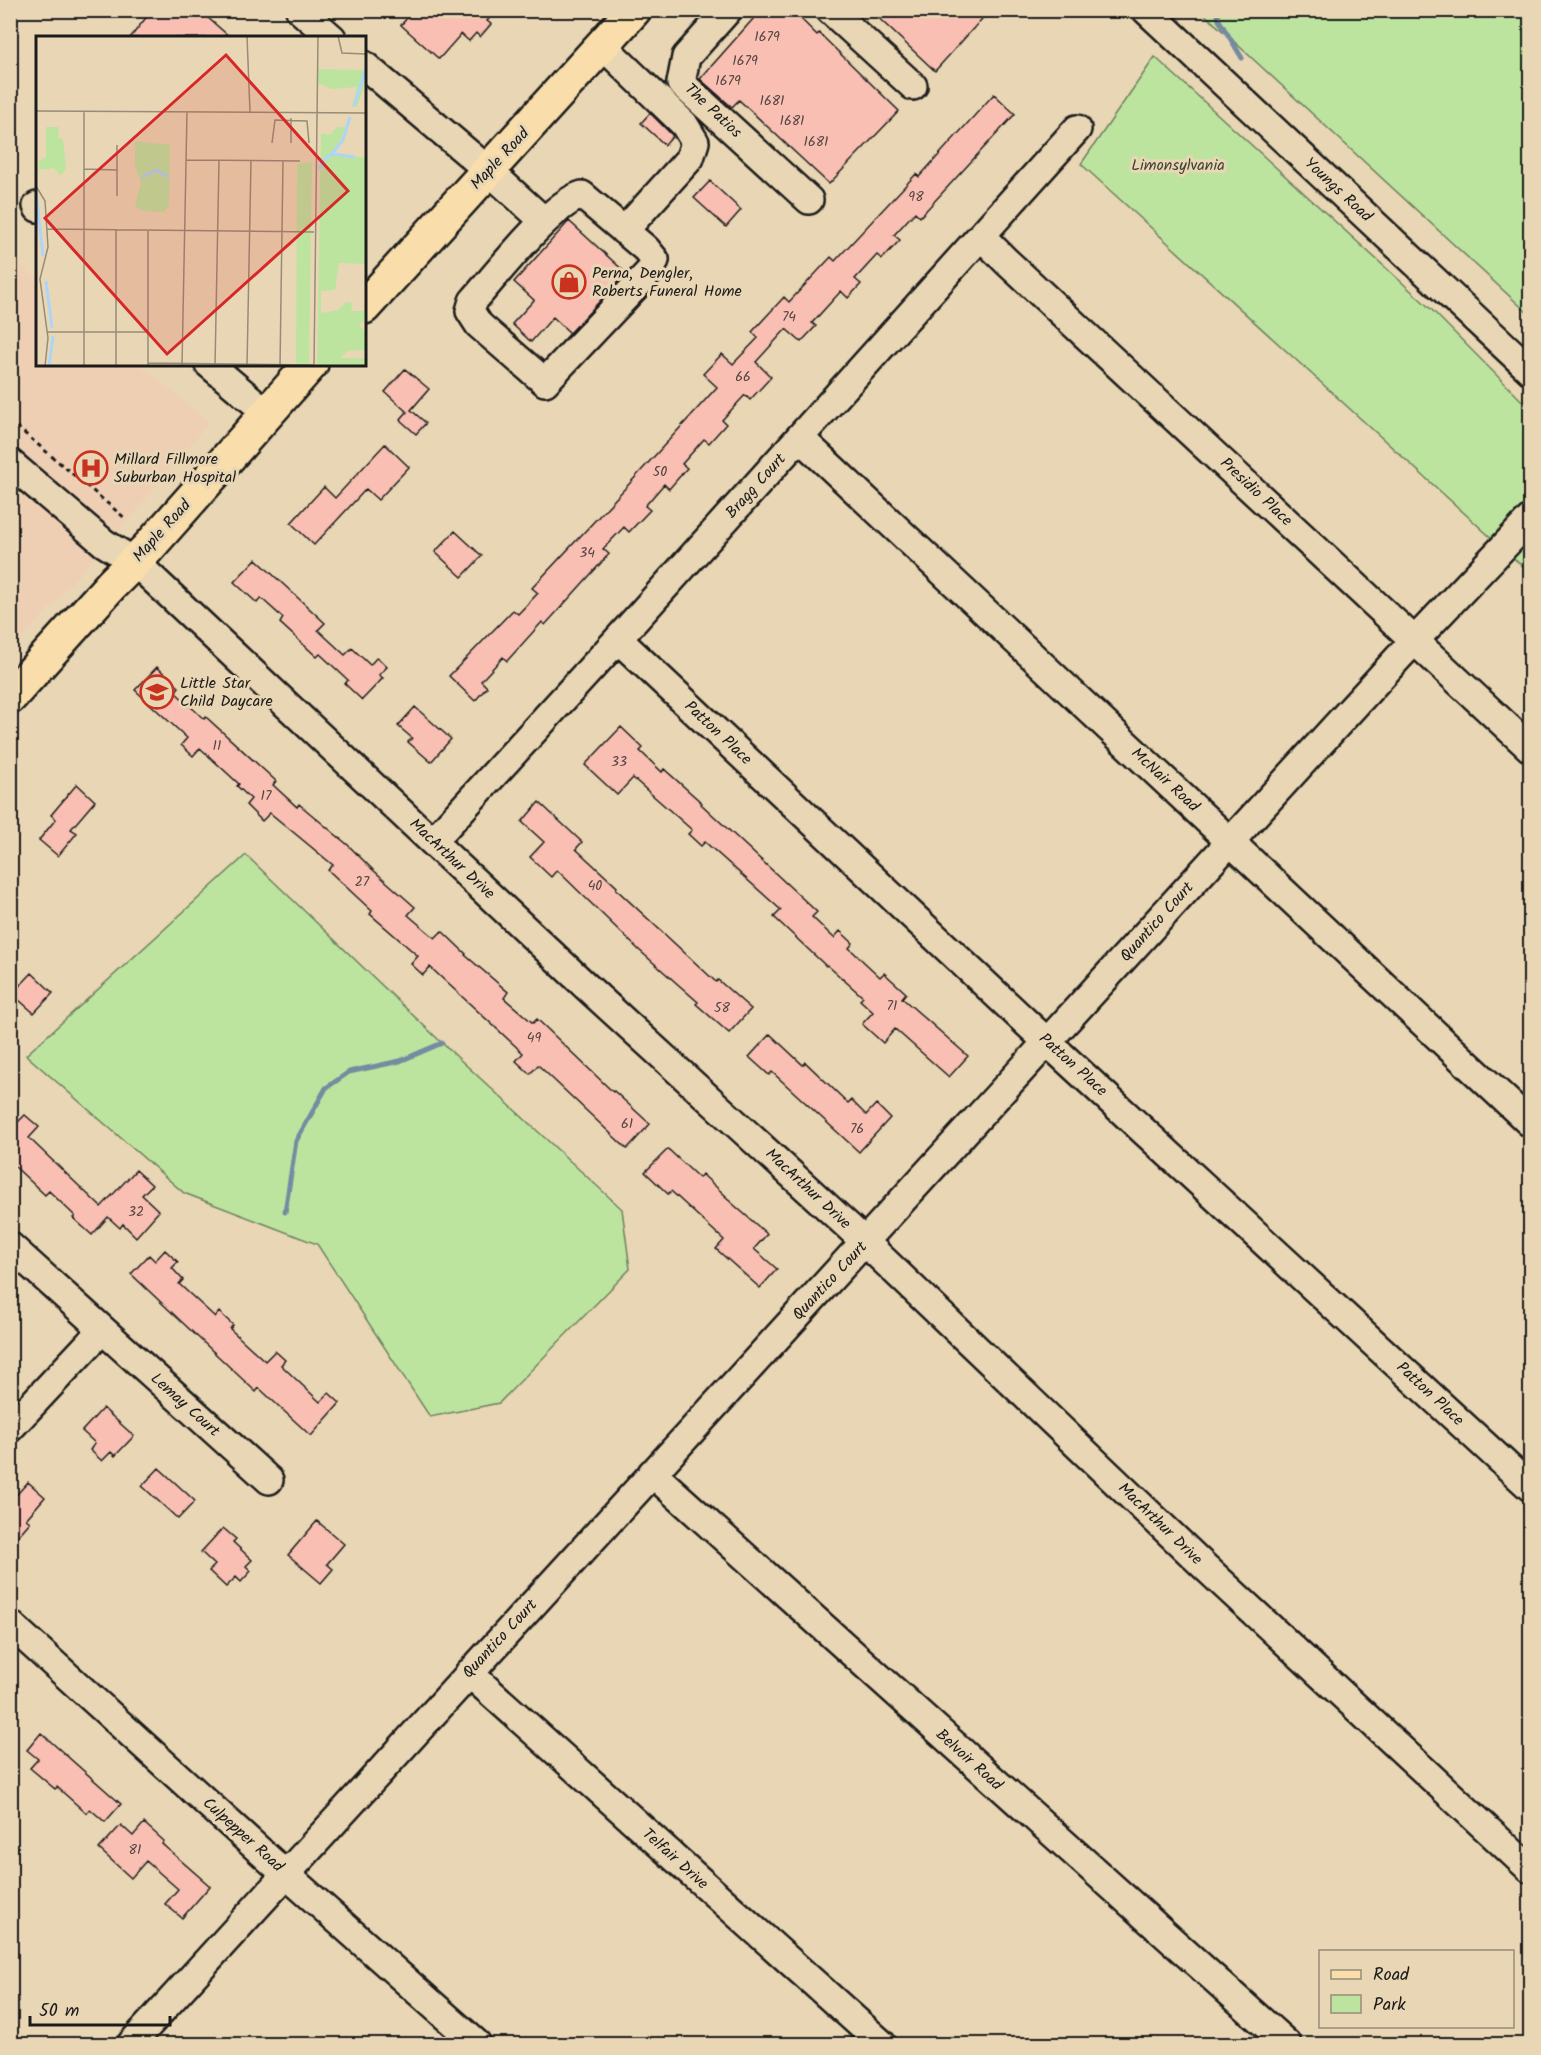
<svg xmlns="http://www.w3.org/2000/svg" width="1541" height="2055" font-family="Kalam,sans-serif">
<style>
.built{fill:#eecfb4}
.green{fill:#bde49f;stroke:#6c805e;stroke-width:1.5}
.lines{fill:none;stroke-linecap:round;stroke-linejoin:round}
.stream{stroke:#748ba0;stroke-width:5}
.building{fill:#f9bfb3;stroke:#1c1c1c;stroke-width:1.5}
.minor-casing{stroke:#1c1c1c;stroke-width:32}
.major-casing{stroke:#1c1c1c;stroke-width:38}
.path{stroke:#1c1c1c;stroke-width:3;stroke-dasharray:4.5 4.5;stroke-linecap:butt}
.minor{stroke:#e9d6b4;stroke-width:27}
.major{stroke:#f9deab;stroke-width:33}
.labels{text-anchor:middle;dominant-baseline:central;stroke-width:6;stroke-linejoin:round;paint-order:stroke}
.number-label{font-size:14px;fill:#534542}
.street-label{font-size:16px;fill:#1c1c1c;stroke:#e9d6b4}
.park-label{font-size:16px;fill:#3c4436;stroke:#e9d6b4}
.poi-label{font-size:16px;fill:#1c1c1c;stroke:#e9d6b4;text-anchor:start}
.inset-river{fill:none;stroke:#aed5f8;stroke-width:3}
.inset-road{fill:none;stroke:#978c77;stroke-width:1.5}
.view{fill:#d62828;fill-opacity:0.15;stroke:#d62828;stroke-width:3}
.inset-edge{fill:none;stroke:#1c1c1c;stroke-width:3}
</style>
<rect width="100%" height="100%" fill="#e9d6b4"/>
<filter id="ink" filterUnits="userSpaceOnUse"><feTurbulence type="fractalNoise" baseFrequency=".0167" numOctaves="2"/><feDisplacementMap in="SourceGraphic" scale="12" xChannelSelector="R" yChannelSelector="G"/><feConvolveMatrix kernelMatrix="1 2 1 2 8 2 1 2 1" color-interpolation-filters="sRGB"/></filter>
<g filter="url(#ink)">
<path class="built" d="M11 257 37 279 38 364 140 365 209 422 134 513 11 651Z"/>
<path class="green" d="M1201 11H1530V315Z
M1155 57 1432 310 1530 409V573L1081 164Z
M246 855 442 1043 622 1209 630 1269 499 1403 430 1417 317 1244 184 1193 26 1055Z"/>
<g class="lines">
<path class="stream" d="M1217 10 1219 20 1242 58
M285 1212 296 1141 326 1088 349 1072 400 1061 442 1043"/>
</g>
<path class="building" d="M152 10H199L231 38H130Z
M414 10H497L487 21 491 24 480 37 476 33 469 41 461 34 439 59 401 25Z
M761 10H792L817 35 819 33 899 111 829 184 739 100 732 107 700 79Z
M870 10H990L935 71Z
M994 94 1015 114 920 217 915 212 894 235 900 240 882 259 877 255 855 279 861 284 848 298 841 291 812 323 816 326 801 342 786 329 756 362 771 377 750 400 745 395 722 420 726 424 709 443 704 439 682 464 687 468 669 489 664 484 645 506 650 510 629 532 624 527 603 549 609 554 545 625 542 622 507 661 503 657 481 681 487 687 475 701 449 676 513 610 518 614 538 593 532 588 630 483 717 387 703 374 722 354 733 364 758 338 752 332 784 297 789 302 831 257 835 261 916 174 919 177Z
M650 113 673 136 665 145 641 123Z
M710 181 741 210 726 227 694 198Z
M569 221 626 273 570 333 553 317 531 342 512 324 534 300 514 282Z
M405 369 429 389 411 410 426 423 416 434 400 420 407 412 385 392Z
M385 444 409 467 378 500 366 489 314 545 291 523 324 487 335 498Z
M455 531 482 556 462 577 435 552Z
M256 559 325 623 318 630 345 655 352 648 370 665 377 657 387 667 379 675 383 678 362 700 345 684 348 680 320 654 317 657 280 623 283 618 261 598 257 603 234 582Z
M157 667 179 687 175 692 204 719 206 717 276 781 273 785 297 807 299 804 348 845 372 869 415 907 408 915 435 938 442 931 466 954 465 955 508 992 504 998 533 1023 537 1019 613 1092 614 1091 650 1124 627 1149 538 1065 530 1074 516 1061 523 1053 430 967 423 975 411 964 418 956 370 914 372 911 328 870 333 865 270 813 262 821 246 805 251 799 237 786 239 784 200 748 193 756 181 745 187 738 135 690Z
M415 707 451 739 431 762 408 742 412 738 398 726Z
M621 727 643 748 640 751 662 772 664 769 702 803 701 804 817 912 812 917 834 938 840 931 853 943 849 948 880 977 884 973 906 993 902 998 968 1056 949 1077 895 1029 883 1043 862 1024 873 1012 860 1000 863 997 827 965 826 966 774 917 781 910 705 842 701 846 688 834 692 830 633 778 617 795 585 765Z
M77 784 95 801 71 829 77 833 58 856 39 840 56 819 51 815Z
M539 802 582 842 576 849 617 887 616 889 716 982 718 980 751 1009 729 1033 696 1004 698 1002 639 950 557 870 551 877 530 857 544 842 522 822Z
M32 973 53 993 34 1013 12 994Z
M770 1034 803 1065 805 1062 848 1103 851 1100 866 1115 876 1104 890 1118 859 1152 772 1072 769 1075 749 1057Z
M25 1115 39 1127 29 1138 101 1207 136 1170 152 1185 142 1195 159 1211 136 1237 123 1224 120 1228 108 1217 92 1235 73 1218 75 1216 49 1191 45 1195 10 1162V1117L17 1123Z
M668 1149 699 1178 702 1174 726 1196 725 1197 767 1234 754 1249 777 1269 760 1288 716 1249 724 1240 671 1191 668 1194 645 1172Z
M165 1250 178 1262 172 1268 183 1280 179 1284 215 1317 219 1312 233 1325 230 1329 265 1361 275 1351 285 1360 281 1365 320 1402 329 1393 340 1403 311 1436 259 1388 256 1392 131 1274 149 1255 155 1261Z
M103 1408 134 1436 115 1456 111 1452 102 1461 90 1450 95 1443 82 1431Z
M159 1468 195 1501 178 1519 142 1486Z
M28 1482 45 1497 26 1519 30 1522 10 1545V1502Z
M317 1521 344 1544 327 1564 333 1569 321 1583 288 1555Z
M223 1528 236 1539 233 1542 252 1560 246 1566 251 1571 241 1582 236 1577 226 1587 209 1571 215 1565 201 1552Z
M41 1733 121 1804 105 1822 90 1809 86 1813 57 1787 55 1789 30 1768 38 1759 27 1750Z
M144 1823 164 1841 162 1844 210 1886 182 1918 165 1904 178 1889 146 1861 131 1878 99 1849 121 1825 133 1836Z"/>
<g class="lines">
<g class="minor-casing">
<path id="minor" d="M300 10 332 38
M728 10 686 57 681 83 809 200
M830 10 913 86
M1146 10 1530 370
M602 45 684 124 695 142 690 158 624 231
M364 65 489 171 544 221
M582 195 646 249 655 260 651 270 545 382 479 325 470 311 473 301C496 275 551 204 582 195Z
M37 206 38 208
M982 237 1006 261 1530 748
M209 364 267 413
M800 438 1530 1123
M10 463 104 543 135 562 187 611 589 989 849 1227 1204 1566 1530 1869
M618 639 1032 1028 1530 1487
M433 841 618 639 1077 129
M10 1246 269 1480
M10 1428 102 1330
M652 1473 1287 2044
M10 1624 271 1861 477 2044
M469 1673 882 2044
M131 2044 1399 657 1530 519"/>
</g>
<g class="major-casing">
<path id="major" d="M364 307 634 10
M10 697 111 585 148 548 311 364"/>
</g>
<path class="path" d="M10 421 126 519"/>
<use href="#minor" class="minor"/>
<use href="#major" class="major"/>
</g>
</g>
<defs>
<g id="shop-ring" transform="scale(1.725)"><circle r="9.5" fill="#e9d6b4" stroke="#c8321e" stroke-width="1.5"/><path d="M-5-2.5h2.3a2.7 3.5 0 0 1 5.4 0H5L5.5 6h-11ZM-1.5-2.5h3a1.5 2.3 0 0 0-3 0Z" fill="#c8321e"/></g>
<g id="hospital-ring" transform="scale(1.725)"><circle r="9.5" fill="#e9d6b4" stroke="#c8321e" stroke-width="1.5"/><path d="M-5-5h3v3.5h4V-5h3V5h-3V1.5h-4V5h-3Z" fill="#c8321e"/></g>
<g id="school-ring" transform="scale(1.725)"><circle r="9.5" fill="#e9d6b4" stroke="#c8321e" stroke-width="1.5"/><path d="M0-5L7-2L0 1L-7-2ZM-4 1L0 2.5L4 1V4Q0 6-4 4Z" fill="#c8321e"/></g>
</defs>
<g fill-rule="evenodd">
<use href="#shop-ring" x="569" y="282"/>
<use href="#hospital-ring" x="91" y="468"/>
<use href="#school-ring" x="157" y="692"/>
</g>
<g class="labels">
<g class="number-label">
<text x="767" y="37">1679</text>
<text x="745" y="61">1679</text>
<text x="728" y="81">1679</text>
<text x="772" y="101">1681</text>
<text x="792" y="121">1681</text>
<text x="816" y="142">1681</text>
<text x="916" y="197">98</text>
<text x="789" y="317">74</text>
<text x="743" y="377">66</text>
<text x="660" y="472">50</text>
<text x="587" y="553">34</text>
<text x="217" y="746">11</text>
<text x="619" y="762">33</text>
<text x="266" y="796">17</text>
<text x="362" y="882">27</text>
<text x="595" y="886">40</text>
<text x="892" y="1006">71</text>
<text x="722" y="1008">58</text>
<text x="534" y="1038">49</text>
<text x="627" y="1124">61</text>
<text x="857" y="1129">76</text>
<text x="136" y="1212">32</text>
<text x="135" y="1850">81</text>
</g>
<g class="street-label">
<text transform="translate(713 111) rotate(43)">The Patios</text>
<text transform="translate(500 159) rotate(-47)">Maple Road</text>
<text transform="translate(1338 190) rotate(43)">Youngs Road</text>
<text transform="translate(756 486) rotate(-48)">Bragg Court</text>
<text transform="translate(1256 492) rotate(43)">Presidio Place</text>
<text transform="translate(162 531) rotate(-48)">Maple Road</text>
<text transform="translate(718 733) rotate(43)">Patton Place</text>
<text transform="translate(1165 780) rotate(43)">McNair Road</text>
<text transform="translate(452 859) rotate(43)">MacArthur Drive</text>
<text transform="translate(1157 922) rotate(-48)">Quantico Court</text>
<text transform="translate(1073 1065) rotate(42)">Patton Place</text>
<text transform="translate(808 1189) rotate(43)">MacArthur Drive</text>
<text transform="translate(830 1281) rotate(-47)">Quantico Court</text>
<text transform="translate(1430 1394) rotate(43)">Patton Place</text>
<text transform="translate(185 1405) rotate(42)">Lemay Court</text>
<text transform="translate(1160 1524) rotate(44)">MacArthur Drive</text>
<text transform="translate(500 1639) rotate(-47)">Quantico Court</text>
<text transform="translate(969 1760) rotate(42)">Belvoir Road</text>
<text transform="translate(243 1835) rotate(42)">Culpepper Road</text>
<text transform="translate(675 1859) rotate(42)">Telfair Drive</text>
</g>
<g class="park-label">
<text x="1178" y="165">Limonsylvania</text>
</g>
<g class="poi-label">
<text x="592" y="273">Perna, Dengler,<tspan x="592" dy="18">Roberts Funeral Home</tspan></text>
<text x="114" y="459">Millard Fillmore<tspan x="114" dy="18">Suburban Hospital</tspan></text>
<text x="180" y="683">Little Star<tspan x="180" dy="18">Child Daycare</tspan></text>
</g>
</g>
<g transform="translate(36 36)">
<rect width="330" height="330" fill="#e9d6b4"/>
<path d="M330 30V45L321 71H316L321 51 296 53 282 47V33L328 34ZM10 91H23L22 101 27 104 30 132 25 140 18 132 3 134V125L10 121ZM301 91H310L306 105 295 119 330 121V228L303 227 299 254 285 255V277L302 274 310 266 317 267 315 275H327L330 270V283L323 289 330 296V314L312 315 304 322H330V330H281L285 97 294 99ZM99 105 134 109 133 170 128 176 106 175 99 170 105 146 99 130ZM276 126 273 330H260L261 128Z" fill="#bde49f"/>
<path class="inset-river" d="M318 70 330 33M295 119 307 104 314 81M283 133 290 121 298 118 319 121M106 141 120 134 133 141M0 155 7 220M10 245 16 292M13 330 17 300"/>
<path class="inset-road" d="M211 0 214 76M302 0 306 17 330 18M0 75 330 77M48 76V330M236 107 239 84 271 85 273 107M255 107V82M150 124 264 125M48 133 81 134M0 150 9 165 12 211 4 243 12 302 9 330M81 160V109M11 193 278 196M80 193V330M112 194V329M11 296H112M112 327 278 329M146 330 151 76M179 330 183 125M211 330 215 125M244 330 247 125M278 330 282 0"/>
<path class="view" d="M190 19 312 155 131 318 9 182Z"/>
<rect width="330" height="330" class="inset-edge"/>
</g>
<rect width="1541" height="2055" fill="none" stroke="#e9d6b4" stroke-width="36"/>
<rect x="18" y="18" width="1505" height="2019" fill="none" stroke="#1c1c1c" stroke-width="2" filter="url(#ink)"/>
<rect x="1319" y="1950" width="195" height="78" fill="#e9d6b4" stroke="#978c77" stroke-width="1.5"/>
<rect x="1331" y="1970" width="30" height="9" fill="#f9deab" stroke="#978c77" stroke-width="1.5"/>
<text x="1373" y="1980" font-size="18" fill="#1c1c1c">Road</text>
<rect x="1331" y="1995" width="30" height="18" fill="#bde49f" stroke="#978c77" stroke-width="1.5"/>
<text x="1373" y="2010" font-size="18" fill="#1c1c1c">Park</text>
<path d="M30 2016v9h140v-9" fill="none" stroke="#1c1c1c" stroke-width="3"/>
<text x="39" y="2016" font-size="18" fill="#1c1c1c" stroke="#e9d6b4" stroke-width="4.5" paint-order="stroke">50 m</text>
</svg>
